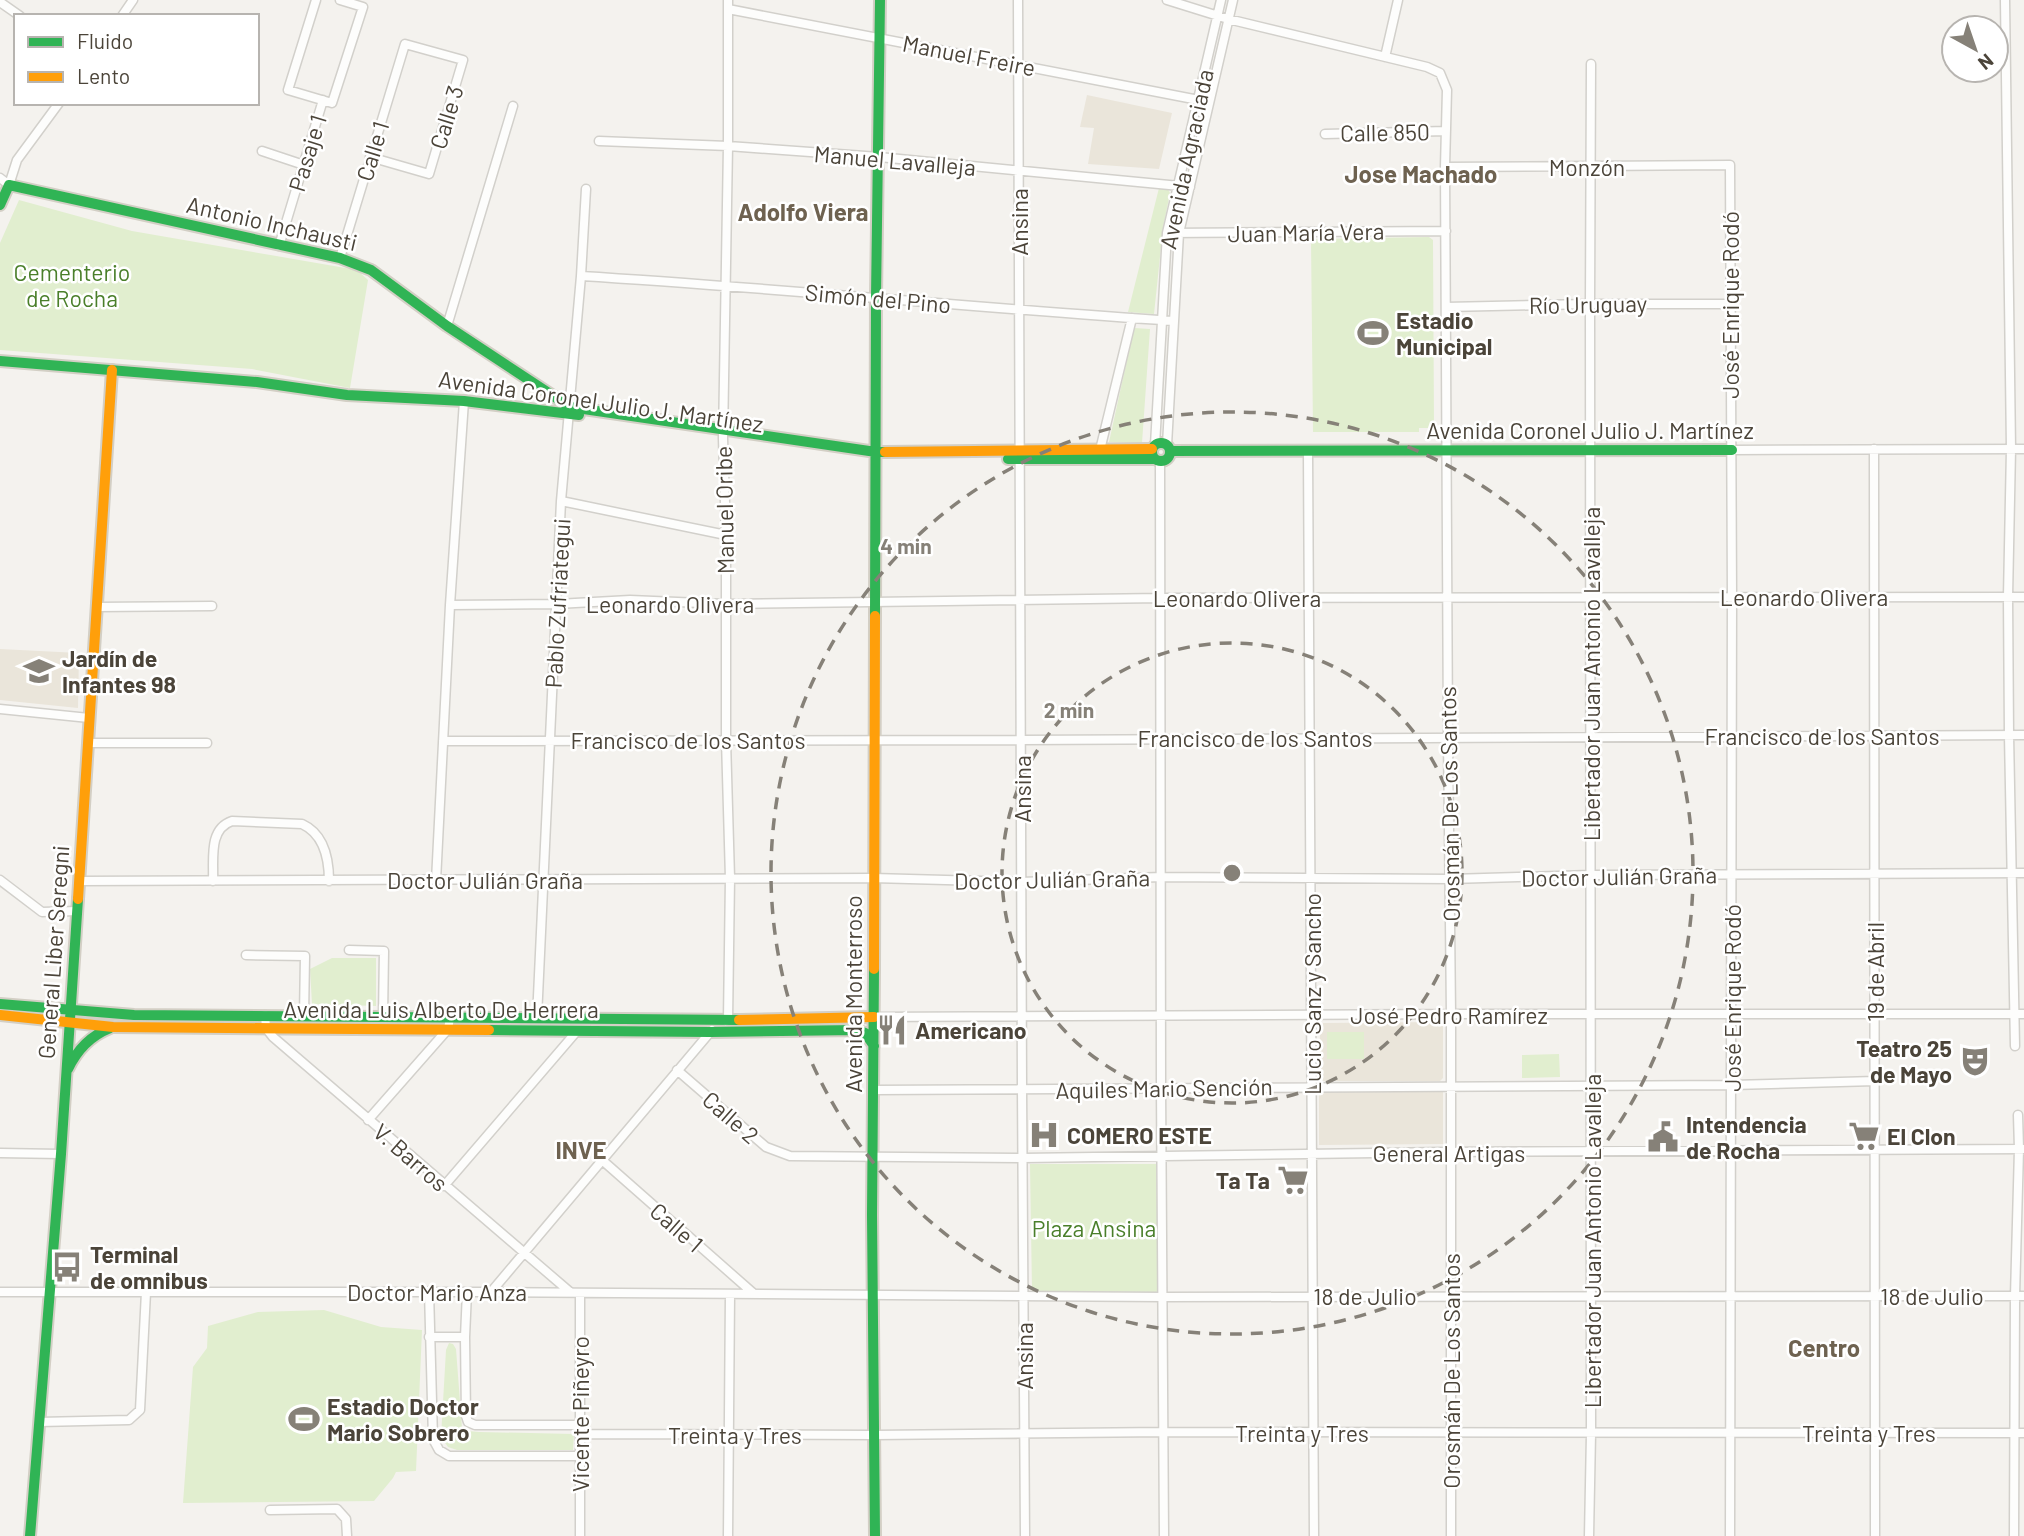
<svg xmlns="http://www.w3.org/2000/svg" width="2024" height="1536" font-family="Barlow,sans-serif">
<style>
.education{fill:#eae5da}
.green{fill:#e1eecf}
.lines{fill:none;stroke-linecap:round;stroke-linejoin:round}
.street-casing{stroke:#d2d0cb;stroke-width:11}
.fast-casing{stroke:#d3cfc5;stroke-width:14}
.slow-casing{stroke:#d3cfc5;stroke-width:14}
.street{stroke:#fdfdfc;stroke-width:8}
.fast{stroke:#30b455;stroke-width:10}
.slow{stroke:#ff9f0a;stroke-width:10}
.ring{fill:none;stroke:#868178;stroke-width:3.5;stroke-dasharray:12 9}
.labels{text-anchor:middle;dominant-baseline:central;stroke-width:5;stroke-linejoin:round;paint-order:stroke}
.street-label{font-size:23px;fill:#4b4439;stroke:#fff}
.park-label{font-size:23px;fill:#4a7f2a;stroke:#fff}
.poi-label{font-size:23px;font-weight:bold;fill:#4b4439;stroke:#fff;text-anchor:start}
.neighbourhood-label{font-size:24px;font-weight:bold;fill:#6e6250;stroke:#fff}
.centre{fill:#868178;stroke:#fff;stroke-width:3.5}
.ring-label{font-size:21px;text-anchor:middle;font-weight:bold;fill:#868178;stroke:#fff;stroke-width:5;stroke-linejoin:round;paint-order:stroke}
</style>
<rect width="100%" height="100%" fill="#f4f2ee"/>
<path class="education" d="M1087 95 1172 113 1159 169 1088 164 1094 128 1080 127Z
M0 649 79 653 78 708 0 700Z
M1441 1022 1443 1025V1078L1440 1081H1323L1320 1077V1027H1323V1023Z
M1443 1090V1144L1319 1145V1091Z"/>
<path class="green" d="M1159 188 1168 189 1170 193 1163 228 1154 314 1128 312Z
M19 200 132 231 357 270 368 280 350 388 252 369 0 350V243Z
M1429 237 1433 240 1434 426 1432 428H1419V432H1313L1311 239Z
M1134 328 1150 329 1142 443 1109 442Z
M332 958H376V1006L312 1004 310 969Z
M1327 1032H1364V1059H1327Z
M1559 1054 1560 1077 1522 1078V1055Z
M1030 1164H1156L1159 1292 1032 1291Z
M324 1310 381 1327 422 1330 416 1471 396 1472 393 1478 374 1501 183 1503 193 1367 207 1348 208 1326 258 1312Z
M449 1343 453 1344 456 1349 462 1428 468 1431 479 1432 574 1434 573 1450H457L448 1447 441 1437 446 1350Z"/>
<g class="lines">
<g class="street-casing">
<path id="street" d="M316 0 288 90 332 103 363 7 340 0
M1018 0 1022 1089 1025 1536
M1167 0 1228 19 1427 67 1440 73 1447 90 1445 167 1448 737 1451 1014V1536
M2005 0 2011 449 2008 597 2009 735 2015 1046
M0 2 20 16
M728 9 1209 102
M122 16 133 0
M1385 57 1398 0
M1325 134 1446 131
M599 141 728 146 879 157 1190 187
M262 151 304 165
M1445 167 1730 165 1732 597 1730 1536
M0 178 9 185 17 160 59 103
M1167 233 1446 231
M279 246 323 100
M340 258 405 44 463 60 429 174 370 157
M581 276C779 288 976 308 1174 321
M1446 307 1590 304H1730
M447 326 513 106
M1155 445 1167 233 1221 0
M1167 445 1179 233 1233 0
M1874 449 1875 1536
M1100 450 1132 318
M1732 450 2024 449
M1308 452 1314 1536
M1160 461 1161 1088 1164 1536
M561 501 726 535
M450 605 557 604 630 600 725 604 1161 598 2024 597
M97 607 212 606
M0 709 89 718
M443 741 1022 740 2024 735
M88 743H207
M0 880 42 912 77 911
M80 881 873 878 1021 882 1161 877 1451 879 1591 875 2024 873
M213 881C214 860 208 829 232 821L302 824C324 834 329 859 329 881
M436 881 450 605 464 401
M349 950 384 951 383 1016
M246 955 305 956 304 1016
M265 1015 266 1028 273 1037 570 1292
M874 1017 1451 1014H2024
M537 1018 561 501 581 276 586 189
M726 1021 728 1020 730 878 726 740V535L723 438 728 146V0
M677 1070 766 1147 790 1156 1023 1158 1445 1152 2024 1149
M874 1090 1732 1085 1875 1081
M368 1120 448 1029 450 1018
M0 1153 61 1154
M602 1160 753 1293
M444 1186 577 1031
M429 1291 433 1439 439 1450 449 1456H579
M0 1292H491L1163 1297 2024 1296
M467 1292 465 1337 466 1416 468 1422 475 1425H580
M491 1292 712 1030
M429 1337H465
M39 1422 129 1420 140 1410 146 1292
M580 1434 875 1435 1164 1432 2024 1433
M270 1510 337 1509 346 1519 347 1536
M580 1536V1293
M728 1536 730 1294
M1589 1536 1591 1434 1590 304 1591 64
M2014 1536 2015 1296 2019 1149 2018 1115"/>
</g>
<g class="fast-casing">
<path id="fast" d="M0 205 9 185 340 258 371 270 447 326 570 407 876 452H885
M0 361 257 382 347 395 464 401 579 415
M1152 452a9 9 0 1 1 18 0a9 9 0 1 1-18 0Z
M1170 451 1732 450
M1008 459H1155
M875 616 876 297 880 0
M874 969 872 1215 875 1536
M0 1004 134 1015 739 1020
M489 1030 710 1032 857 1030 865 1033 874 1046
M68 1069C77 1050 90 1036 110 1028
M30 1536 61 1154 78 899"/>
</g>
<g class="slow-casing">
<path id="slow" d="M885 452 1152 449
M78 899 112 370
M874 969 875 616
M0 1015 113 1027 489 1030
M739 1020 874 1017"/>
</g>
<use href="#street" class="street"/>
<use href="#fast" class="fast"/>
<use href="#slow" class="slow"/>
</g>
<g class="ring">
<circle cx="1232" cy="873" r="230"/>
<circle cx="1232" cy="873" r="461"/>
</g>
<defs>
<g id="stadium-bare" transform="scale(2.415)"><path d="M0-5a6.5 5 0 1 0 0 10a6.5 5 0 1 0 0-10ZM-3.5-1.8h7v3.6h-7Z" fill="#868178" stroke="#fff" stroke-width="2.5" paint-order="stroke"/></g>
<g id="school-bare" transform="scale(2.415)"><path d="M0-5L7-2L0 1L-7-2ZM-4 1L0 2.5L4 1V4Q0 6-4 4Z" fill="#868178" stroke="#fff" stroke-width="2.5" paint-order="stroke"/></g>
<g id="restaurant-bare" transform="scale(2.415)"><path d="M-5-6h1v4h1v-4h1v4h1v-4h1v5L-1.5 .5V6h-2V.5L-5-1ZM5-6V6H3V1.5H1.5Q1.5-4 5-6Z" fill="#868178" stroke="#fff" stroke-width="2.5" paint-order="stroke"/></g>
<g id="theatre-bare" transform="scale(2.415)"><path d="M-5-5.5Q0-4 5-5.5V0Q5 5 0 6Q-5 5-5 0ZM-3.3-2.5H-1v1.5H-3.3ZM1-2.5H3.3v1.5H1ZM-2.8 1Q0 5.5 2.8 1Z" fill="#868178" stroke="#fff" stroke-width="2.5" paint-order="stroke"/></g>
<g id="hospital-bare" transform="scale(2.415)"><path d="M-5-5h3v3.5h4V-5h3V5h-3V1.5h-4V5h-3Z" fill="#868178" stroke="#fff" stroke-width="2.5" paint-order="stroke"/></g>
<g id="supermarket-bare" transform="scale(2.415)"><path d="M-6-5.5h2.5l.6 2H6L4.5 2H-2.5L-4.4-4H-6ZM-1.5 3.2a1.3 1.3 0 1 0 .1 0ZM3 3.2a1.3 1.3 0 1 0 .1 0Z" fill="#868178" stroke="#fff" stroke-width="2.5" paint-order="stroke"/></g>
<g id="civic-bare" transform="scale(2.415)"><path d="M-.6-6.5H3V-4.5H.6V-3L4-1V1h2V6H-6V1h2V-1L-.6-3ZM-1.2 2.5V6h2.4V2.5Z" fill="#868178" stroke="#fff" stroke-width="2.5" paint-order="stroke"/></g>
<g id="bus-bare" transform="scale(2.415)"><path d="M-5-6H5V4H4V6H2V4H-2V6H-4V4H-5ZM-3.5-4V0h7V-4ZM-3.5 1.2v1.5H-2V1.2ZM2 1.2v1.5H3.5V1.2Z" fill="#868178" stroke="#fff" stroke-width="2.5" paint-order="stroke"/></g>
</defs>
<g fill-rule="evenodd">
<use href="#stadium-bare" x="1373" y="333"/>
<use href="#school-bare" x="39" y="671"/>
<use href="#restaurant-bare" x="892" y="1030"/>
<use href="#theatre-bare" x="1975" y="1061"/>
<use href="#hospital-bare" x="1044" y="1135"/>
<use href="#supermarket-bare" x="1864" y="1136"/>
<use href="#civic-bare" x="1663" y="1137"/>
<use href="#supermarket-bare" x="1293" y="1180"/>
<use href="#bus-bare" x="67" y="1267"/>
<use href="#stadium-bare" x="304" y="1419"/>
</g>
<g class="labels">
<g class="street-label">
<text transform="translate(969 55) rotate(11)">Manuel Freire</text>
<text transform="translate(446 117) rotate(-73)">Calle 3</text>
<text transform="translate(1385 132) rotate(-1)">Calle 850</text>
<text transform="translate(372 151) rotate(-73)">Calle 1</text>
<text transform="translate(307 153) rotate(-73)">Pasaje 1</text>
<text transform="translate(1186 159) rotate(-78)">Avenida Agraciada</text>
<text transform="translate(895 160) rotate(5)">Manuel Lavalleja</text>
<text x="1587" y="167">Monzón</text>
<text transform="translate(1019 222) rotate(-90)">Ansina</text>
<text transform="translate(272 223) rotate(13)">Antonio Inchausti</text>
<text transform="translate(1306 232) rotate(-1)">Juan María Vera</text>
<text transform="translate(878 298) rotate(5)">Simón del Pino</text>
<text transform="translate(1588 304) rotate(-1)">Río Uruguay</text>
<text transform="translate(1730 305) rotate(-90)">José Enrique Rodó</text>
<text transform="translate(601 401) rotate(8)">Avenida Coronel Julio J. Martínez</text>
<text x="1590" y="430">Avenida Coronel Julio J. Martínez</text>
<text transform="translate(724 510) rotate(-91)">Manuel Oribe</text>
<text x="1804" y="597">Leonardo Olivera</text>
<text x="1237" y="598">Leonardo Olivera</text>
<text transform="translate(557 603) rotate(-87)">Pablo Zufriategui</text>
<text x="670" y="604">Leonardo Olivera</text>
<text transform="translate(1591 674) rotate(-90)">Libertador Juan Antonio Lavalleja</text>
<text x="1822" y="736">Francisco de los Santos</text>
<text x="1255" y="738">Francisco de los Santos</text>
<text x="688" y="740">Francisco de los Santos</text>
<text transform="translate(1022 789) rotate(-90)">Ansina</text>
<text transform="translate(1449 804) rotate(-91)">Orosmán De Los Santos</text>
<text transform="translate(1619 876) rotate(-1)">Doctor Julián Graña</text>
<text transform="translate(1052 879) rotate(-1)">Doctor Julián Graña</text>
<text x="485" y="880">Doctor Julián Graña</text>
<text transform="translate(53 952) rotate(-86)">General Liber Seregni</text>
<text transform="translate(1875 972) rotate(-90)">19 de Abril</text>
<text transform="translate(853 994) rotate(-90)">Avenida Monterroso</text>
<text transform="translate(1312 994) rotate(-90)">Lucio Sanz y Sancho</text>
<text transform="translate(1732 998) rotate(-90)">José Enrique Rodó</text>
<text x="441" y="1009">Avenida Luis Alberto De Herrera</text>
<text x="1449" y="1015">José Pedro Ramírez</text>
<text transform="translate(1164 1088) rotate(-1)">Aquiles Mario Sención</text>
<text transform="translate(731 1117) rotate(41)">Calle 2</text>
<text x="1449" y="1153">General Artigas</text>
<text transform="translate(411 1157) rotate(41)">V. Barros</text>
<text transform="translate(677 1227) rotate(41)">Calle 1</text>
<text transform="translate(1592 1241) rotate(-90)">Libertador Juan Antonio Lavalleja</text>
<text x="437" y="1292">Doctor Mario Anza</text>
<text x="1365" y="1296">18 de Julio</text>
<text x="1932" y="1296">18 de Julio</text>
<text transform="translate(1024 1356) rotate(-90)">Ansina</text>
<text transform="translate(1451 1371) rotate(-90)">Orosmán De Los Santos</text>
<text transform="translate(580 1414) rotate(-90)">Vicente Piñeyro</text>
<text x="1302" y="1433">Treinta y Tres</text>
<text x="1869" y="1433">Treinta y Tres</text>
<text x="735" y="1435">Treinta y Tres</text>
</g>
<g class="park-label">
<text x="72" y="272">Cementerio<tspan x="72" dy="26">de Rocha</tspan></text>
<text x="1094" y="1228">Plaza Ansina</text>
</g>
<g class="poi-label">
<text x="1396" y="320">Estadio<tspan x="1396" dy="26">Municipal</tspan></text>
<text x="62" y="658">Jardín de<tspan x="62" dy="26">Infantes 98</tspan></text>
<text x="915" y="1030">Americano</text>
<text x="1952" y="1048" text-anchor="end">Teatro 25<tspan x="1952" dy="26">de Mayo</tspan></text>
<text x="1686" y="1124">Intendencia<tspan x="1686" dy="26">de Rocha</tspan></text>
<text x="1067" y="1135">COMERO ESTE</text>
<text x="1887" y="1136">El Clon</text>
<text x="1270" y="1180" text-anchor="end">Ta Ta</text>
<text x="90" y="1254">Terminal<tspan x="90" dy="26">de omnibus</tspan></text>
<text x="327" y="1406">Estadio Doctor<tspan x="327" dy="26">Mario Sobrero</tspan></text>
</g>
<g class="neighbourhood-label">
<text x="1421" y="173">Jose Machado</text>
<text x="803" y="211">Adolfo Viera</text>
<text x="581" y="1149">INVE</text>
<text x="1824" y="1347">Centro</text>
</g>
</g>
<circle cx="1232" cy="873" r="10" class="centre"/>
<g class="ring-label">
<text x="906" y="554">4 min</text>
<text x="1069" y="718">2 min</text>
</g>
<rect x="14" y="14" width="245" height="91" fill="#ffffff" stroke="#b7b4b0" stroke-width="2"/>
<rect x="28" y="37" width="35" height="10" fill="#30b455" stroke="#b7b4b0" stroke-width="2"/>
<text x="77" y="49" font-size="21" fill="#4b4439">Fluido</text>
<rect x="28" y="72" width="35" height="10" fill="#ff9f0a" stroke="#b7b4b0" stroke-width="2"/>
<text x="77" y="84" font-size="21" fill="#4b4439">Lento</text>
<g transform="translate(1975 49) rotate(140)"><circle r="33" fill="#ffffff" stroke="#b7b4b0" stroke-width="2"/>
<path d="M0-5L12 26L0 18L-12 26Z" fill="#868178"/>
<text y="-10" font-size="19" font-weight="bold" text-anchor="middle" fill="#4b4439">N</text>
</g>
</svg>
